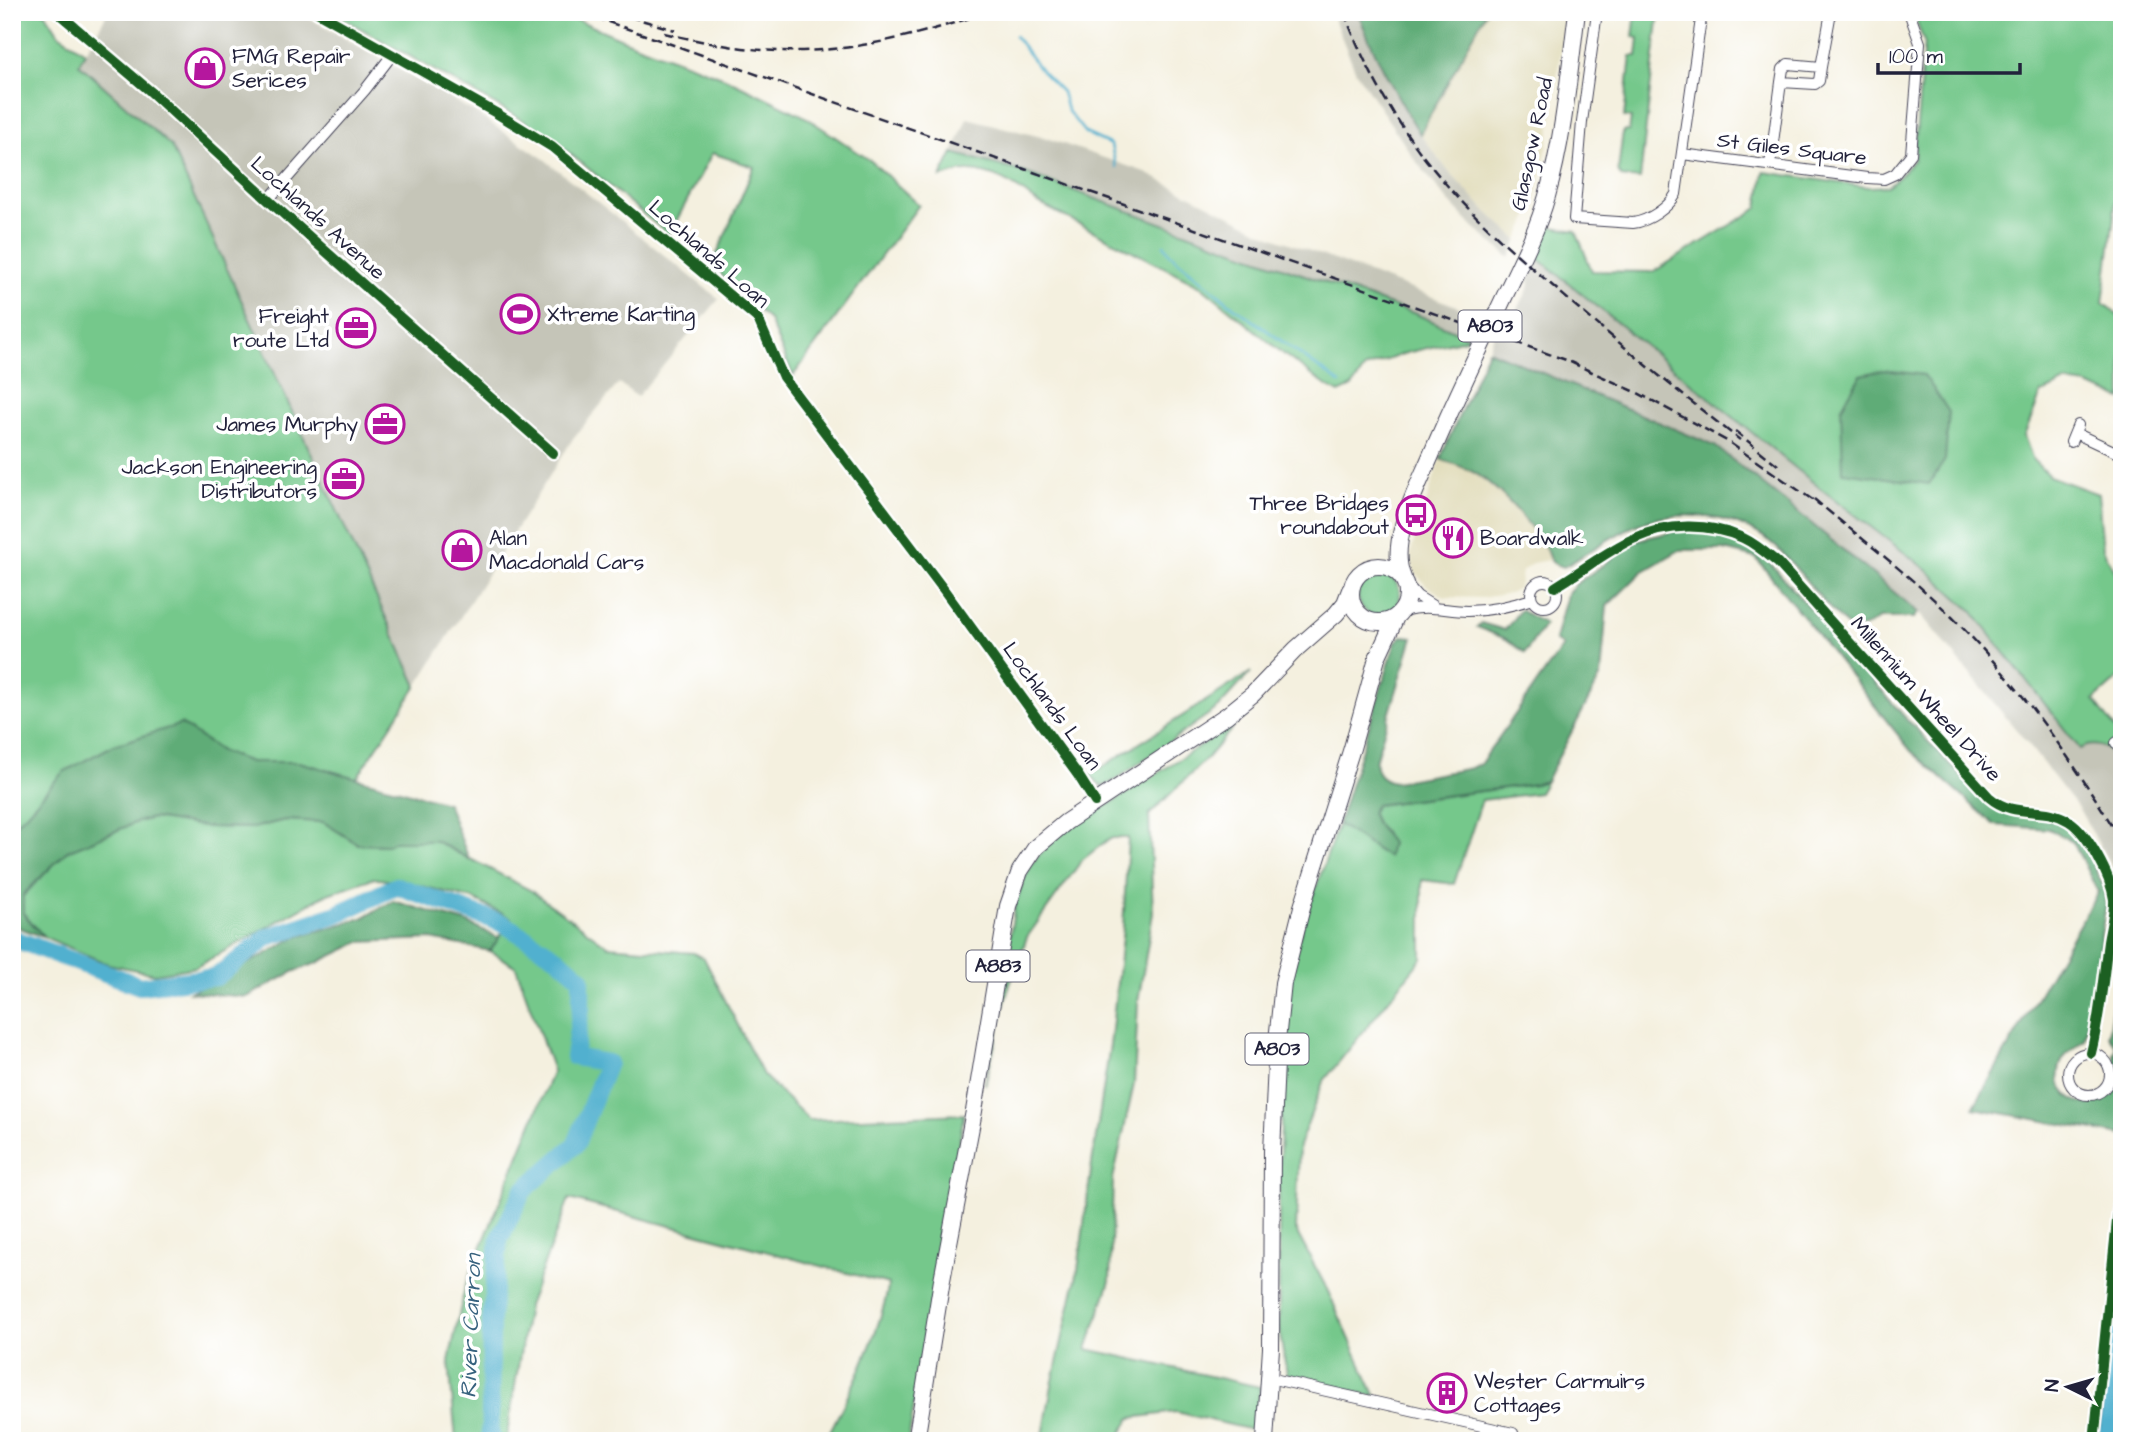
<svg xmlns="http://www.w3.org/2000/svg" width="2134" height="1453" font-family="'Architects Daughter',sans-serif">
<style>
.built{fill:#e1dcba}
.industrial{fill:#c5c5b8}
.green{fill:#74c88b;stroke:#4b7563;stroke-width:2}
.forest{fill:#5fac77;stroke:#406759;stroke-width:2}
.water{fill:#51b0cf;stroke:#3a6985;stroke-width:2}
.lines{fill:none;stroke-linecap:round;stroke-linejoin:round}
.stream{stroke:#51b0cf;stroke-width:2.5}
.river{stroke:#51b0cf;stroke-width:18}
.street-casing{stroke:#424154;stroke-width:12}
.primary-casing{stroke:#424154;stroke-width:18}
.street{stroke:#fff;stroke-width:10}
.primary{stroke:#fff;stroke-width:16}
.rail{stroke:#22223b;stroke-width:2.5;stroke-dasharray:10 5;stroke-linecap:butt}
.cycleway-casing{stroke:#fff;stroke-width:15}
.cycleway{stroke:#1b5e20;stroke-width:10}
.labels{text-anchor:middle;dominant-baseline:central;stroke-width:7;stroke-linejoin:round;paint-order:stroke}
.shield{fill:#fff;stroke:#646476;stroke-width:2}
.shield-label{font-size:19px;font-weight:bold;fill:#22223b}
.poi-label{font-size:21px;fill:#22223b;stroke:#fff;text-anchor:start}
.street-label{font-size:21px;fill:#22223b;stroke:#fff}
.water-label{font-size:23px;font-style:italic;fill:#37627e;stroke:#fff}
</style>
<rect width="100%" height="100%" fill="#fff"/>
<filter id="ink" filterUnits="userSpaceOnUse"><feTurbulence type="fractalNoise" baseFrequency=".0143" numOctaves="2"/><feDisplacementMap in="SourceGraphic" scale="14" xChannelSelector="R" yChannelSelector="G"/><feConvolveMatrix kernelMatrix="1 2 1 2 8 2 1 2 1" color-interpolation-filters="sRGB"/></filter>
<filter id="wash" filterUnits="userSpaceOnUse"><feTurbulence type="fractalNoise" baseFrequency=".00686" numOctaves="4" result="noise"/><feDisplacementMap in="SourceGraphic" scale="28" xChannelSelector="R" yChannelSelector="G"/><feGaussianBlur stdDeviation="1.57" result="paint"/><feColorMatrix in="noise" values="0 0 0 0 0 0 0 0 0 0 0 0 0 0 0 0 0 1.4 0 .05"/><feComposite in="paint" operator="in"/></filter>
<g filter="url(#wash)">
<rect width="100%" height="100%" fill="#f4f0df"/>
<path class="built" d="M1486 12H1566L1549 139 1534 205 1518 240 1484 209 1449 172 1420 134Z
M1440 459 1473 472 1506 499 1544 544 1549 560 1532 563 1522 571 1520 583 1518 588 1510 593 1482 598 1445 597 1426 586 1414 571 1410 554Z"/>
<path class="industrial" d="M108 12H299L474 112 544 159 719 299 637 397 619 383 574 437 417 686 171 146 79 63Z
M1331 12H1358L1373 51 1392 88 1420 134 1449 172 1484 209 1518 240 1510 258 1473 227 1447 200 1413 157 1356 72Z
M967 118 1049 139 1142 171 1268 235 1480 315 1470 338 1416 314 1228 248 1026 173 953 153Z
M1534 255 1825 492 1926 569 1972 611 2079 748 2087 744 2103 746 2115 757 2122 782V885L2079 809 2019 733 1916 609 1795 510 1611 402 1488 350 1498 324 1511 323 1530 285 1526 270Z"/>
<path class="green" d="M12 12H45L59 34 85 52 79 64 171 146 417 686 356 779 299 762H250L222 752 181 724 25 815 12 826Z
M332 12H559L634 44 725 78 804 116 871 161 919 205 793 376 769 320 712 266 754 167 712 153 669 235 545 133Z
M1636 12H1659L1640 179 1621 177 1618 171 1623 131H1629L1631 118 1624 117 1631 56H1637L1639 38 1633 37Z
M1913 12H2122V152L2103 303 2122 318V399L2087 385 2066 382 2041 394 2024 436 2033 460 2049 476 2098 494 2103 549 2122 584V675L2094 700 2122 738V782C2119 775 2118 766 2115 759 2109 745 2092 742 2080 749L1972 611 1926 569 1825 492 1534 255 1546 226 1576 231 1592 271 1653 272 1758 208 1764 172 1868 187 1887 186 1899 177 1914 159 1924 42Z
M953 153 1026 173 1228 248 1416 314 1470 338 1406 353 1365 368 1352 387 1339 393 1328 387 1286 356 1201 286 1036 202C1018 187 994 172 969 171 960 170 949 175 941 177Z
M1358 595a21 21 0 1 1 42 0a21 21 0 1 1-42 0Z
M1251 672 1219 707 1114 781 1102 787 1090 775Z
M1235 725 1207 758 1149 815 1153 913 1138 1002 1134 1084 1113 1179 1110 1281 1087 1349 1260 1387 1256 1431 1176 1412 1131 1418 1116 1441H1042L1052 1385 1078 1270 1092 1163 1111 1038 1123 928 1128 838H1110L1082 860 1027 937 1008 990 985 1085 1015 905C1021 888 1026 870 1038 856 1059 830 1088 818 1116 800 1156 775 1194 748 1235 725Z
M1546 781 1539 793 1482 800 1454 884 1422 880V958L1323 1082 1299 1146 1296 1231 1326 1287 1376 1397 1287 1374 1279 1330V1178L1283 1075 1290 975 1300 934 1338 824 1388 857 1385 834 1376 823 1371 812 1375 805 1535 784Z
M153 818 209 827 253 828 285 820 323 822 358 844 387 845 395 841H436L530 890 608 946 694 953 704 958 763 1075 809 1120 964 1114 908 1441H825C851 1391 878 1339 889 1284L569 1199 528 1306 506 1441H456L449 1361 465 1287 553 1071 516 967 490 951 511 918 473 899 414 884 373 878 325 895 196 967 155 974 108 964 44 937 23 913V896L67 851 137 822Z"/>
<path class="forest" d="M1358 12H1486L1420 134C1396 95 1374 56 1358 12Z
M1488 350 1715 446 1795 510 1918 612 1914 618H1880L1865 627 1853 630C1823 607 1804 573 1776 547 1742 515 1682 508 1639 524 1611 535 1589 553 1564 567 1544 563 1551 553 1541 540 1523 516 1498 485 1471 471 1461 466 1450 463 1440 459Z
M1884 370 1924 375 1949 412 1945 460 1929 484 1843 472 1841 408 1861 375Z
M1684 529C1714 532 1739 541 1765 557L1903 715 1983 799 2004 812 2060 821 2075 832 2084 846 2103 885 2106 905 2085 1039C2078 1047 2067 1051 2062 1061 2045 1096 2097 1122 2115 1088 2124 1074 2114 1069 2114 1057 2113 1053 2116 1050 2117 1047L2108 1035 2119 968 2122 965V1135L1973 1108 2098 892 2073 842 2049 829 1995 825 1911 751 1756 558 1724 550H1680L1642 572 1607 606 1601 676 1546 781 1535 784 1376 805 1371 813 1376 823 1391 843 1388 857 1338 824 1396 641 1402 636 1413 637 1376 758C1374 772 1381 780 1395 782L1471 768 1481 763 1563 646 1555 640 1567 593 1576 584 1638 540Z
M1520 610 1545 624 1525 653 1506 639 1477 627 1481 623 1505 630Z
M181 724 222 752 250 762H299L447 803 469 859 436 841H395L387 845 358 844 323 822 285 820 253 828 209 827 153 818 137 822 67 851 23 895V913L44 937 12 925V826L25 815 63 772 114 745Z
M393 901 466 922 499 938 490 951 431 939 360 942 317 963 293 972 247 997 190 992 262 956 294 938 362 918Z"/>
<path class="water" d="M2122 1206V1441H2098Z"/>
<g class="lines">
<path class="stream" d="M1015 36 1043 73 1062 92 1067 110 1085 133 1111 145 1116 167
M1164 245 1170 254 1233 306 1340 383"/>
<path class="river" d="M12 938 140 986 216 977 268 937 337 914 397 886 504 924 558 958 581 978V1008L574 1057 608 1063 576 1144 523 1191 499 1240 491 1319 490 1431 492 1441"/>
</g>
</g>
<g filter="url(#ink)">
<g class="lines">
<g class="street-casing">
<path id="street" d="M57 12 150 91 268 200 553 453
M317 12 496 113 552 147 758 319 783 377 944 590 1078 775 1095 802
M1597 12 1582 122 1574 219 1633 223C1649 221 1668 208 1676 194L1702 12
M1788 64 1821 67 1819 81 1815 84 1781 82 1783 69Z
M1821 67 1831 12
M1682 154 1867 178 1884 179 1895 174 1911 154 1920 43 1909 12
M1770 165 1781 82
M268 200 365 90 392 55
M2075 433 2122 455
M2071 442 2078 425
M1531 594a13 13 0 1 1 26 0a13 13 0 1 1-26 0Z
M1405 582 1417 596 1433 606
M1555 587C1581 572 1606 551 1633 539 1667 523 1708 522 1743 538 1756 544 1767 554 1778 563L1989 797C2016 820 2042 804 2069 821 2088 833 2111 877 2114 899 2115 912 2110 929 2108 942 2103 979 2100 1017 2091 1053
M1402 611C1428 604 1442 610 1467 611 1490 611 1511 606 1532 599
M2116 743 2122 739
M2068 1074a21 21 0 1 1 42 0a21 21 0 1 1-42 0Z
M1269 1378 1513 1433"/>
</g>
<g class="primary-casing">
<path id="primary" d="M1351 594a28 28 0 1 1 56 0a28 28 0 1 1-56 0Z
M1403 578C1387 542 1418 487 1432 453 1453 404 1476 356 1499 308 1516 271 1536 235 1547 196 1564 137 1569 73 1577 12
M916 1441 942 1280 974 1111 1008 906 1020 871 1036 847 1066 822 1227 715 1253 694 1296 649 1336 614 1345 603 1350 590
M1265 1441 1271 1348 1272 1151 1277 1041 1283 983 1302 907 1352 748 1377 658 1396 617"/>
</g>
<use href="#street" class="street"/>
<use href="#primary" class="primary"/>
<path class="rail" d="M580 12 1566 360 1638 393 1727 441 1820 505
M614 12 675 30
M1344 12C1367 72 1398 128 1440 177 1479 224 1526 262 1571 302 1626 349 1682 395 1740 440
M664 33C702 42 742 50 781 51 850 53 922 35 987 12
M1735 431 1779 466
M1814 499C1860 538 1909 574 1952 617 2019 684 2074 761 2122 842"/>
<g class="cycleway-casing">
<path id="cycleway" d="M57 12 150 91 268 200 553 453
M317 12 496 113 552 147 758 319 783 377 944 590 1078 775 1095 802
M1555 587C1581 572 1606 551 1633 539 1667 523 1708 522 1743 538 1756 544 1767 554 1778 563L1989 797C2016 820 2042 804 2069 821 2088 833 2111 877 2114 899 2115 912 2110 929 2108 942 2103 979 2100 1017 2091 1053
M2094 1441 2122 1173"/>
</g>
<use href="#cycleway" class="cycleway"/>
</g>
</g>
<defs>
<g id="shop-ring" transform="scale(2.0125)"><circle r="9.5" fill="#fff" stroke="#b5179e" stroke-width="1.5"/><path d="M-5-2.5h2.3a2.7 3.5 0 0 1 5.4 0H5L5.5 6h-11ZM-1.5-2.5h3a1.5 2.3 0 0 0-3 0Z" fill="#b5179e"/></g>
<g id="stadium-ring" transform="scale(2.0125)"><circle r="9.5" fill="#fff" stroke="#b5179e" stroke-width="1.5"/><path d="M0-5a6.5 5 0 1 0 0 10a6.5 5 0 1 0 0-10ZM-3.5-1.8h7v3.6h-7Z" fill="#b5179e"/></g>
<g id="office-ring" transform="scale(2.0125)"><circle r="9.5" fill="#fff" stroke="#b5179e" stroke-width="1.5"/><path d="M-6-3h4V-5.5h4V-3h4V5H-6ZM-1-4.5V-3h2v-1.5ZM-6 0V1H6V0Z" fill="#b5179e"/></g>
<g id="bus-ring" transform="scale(2.0125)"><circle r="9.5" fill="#fff" stroke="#b5179e" stroke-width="1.5"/><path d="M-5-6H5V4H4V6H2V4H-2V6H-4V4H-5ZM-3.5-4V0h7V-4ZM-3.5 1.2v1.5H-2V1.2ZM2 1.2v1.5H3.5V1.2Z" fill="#b5179e"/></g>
<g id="restaurant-ring" transform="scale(2.0125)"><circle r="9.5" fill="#fff" stroke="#b5179e" stroke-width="1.5"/><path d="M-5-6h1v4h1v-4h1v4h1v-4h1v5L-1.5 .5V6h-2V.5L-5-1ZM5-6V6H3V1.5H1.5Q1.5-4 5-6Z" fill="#b5179e"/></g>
<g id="building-ring" transform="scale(2.0125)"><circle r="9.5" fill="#fff" stroke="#b5179e" stroke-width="1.5"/><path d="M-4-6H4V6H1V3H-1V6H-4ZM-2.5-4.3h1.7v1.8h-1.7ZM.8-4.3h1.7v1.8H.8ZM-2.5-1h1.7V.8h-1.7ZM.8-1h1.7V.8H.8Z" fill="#b5179e"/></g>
</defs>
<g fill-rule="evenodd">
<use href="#shop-ring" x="205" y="68"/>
<use href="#stadium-ring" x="520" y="314"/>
<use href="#office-ring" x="356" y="328"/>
<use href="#office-ring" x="385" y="424"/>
<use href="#office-ring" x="344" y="479"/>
<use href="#bus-ring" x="1416" y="515"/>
<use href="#restaurant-ring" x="1453" y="538"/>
<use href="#shop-ring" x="462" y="550"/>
<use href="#building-ring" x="1447" y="1393"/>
</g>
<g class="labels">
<g class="shield">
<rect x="1458.5" y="310.5" width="63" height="31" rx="5"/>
<rect x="966.5" y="950.5" width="63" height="31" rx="5"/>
<rect x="1245.5" y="1033.5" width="63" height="31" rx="5"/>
</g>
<g class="shield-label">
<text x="1490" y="326">A803</text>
<text x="998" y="966">A883</text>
<text x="1277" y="1049">A803</text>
</g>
<g class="poi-label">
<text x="232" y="56">FMG Repair<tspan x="232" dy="24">Serices</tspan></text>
<text x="547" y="314">Xtreme Karting</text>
<text x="329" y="316" text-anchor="end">Freight<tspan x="329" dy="24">route Ltd</tspan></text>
<text x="358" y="424" text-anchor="end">James Murphy</text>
<text x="317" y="467" text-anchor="end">Jackson Engineering<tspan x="317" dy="24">Distributors</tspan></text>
<text x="1389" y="503" text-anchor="end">Three Bridges<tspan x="1389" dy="24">roundabout</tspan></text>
<text x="489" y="538">Alan<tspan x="489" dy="24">Macdonald Cars</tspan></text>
<text x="1480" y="538">Boardwalk</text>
<text x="1474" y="1381">Wester Carmuirs<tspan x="1474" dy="24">Cottages</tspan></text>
</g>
<g class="street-label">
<text transform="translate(1532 144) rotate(-78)">Glasgow Road</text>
<text transform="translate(1792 149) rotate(7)">St Giles Square</text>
<text transform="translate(318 218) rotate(42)">Lochlands Avenue</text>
<text transform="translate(709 254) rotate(41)">Lochlands Loan</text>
<text transform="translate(1926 699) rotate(48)">Millennium Wheel Drive</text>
<text transform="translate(1052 706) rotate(54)">Lochlands Loan</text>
</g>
<g class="water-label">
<text transform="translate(471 1326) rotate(-88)">River Carron</text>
</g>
</g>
<rect width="2134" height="1453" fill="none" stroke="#fff" stroke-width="42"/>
<g transform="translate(2068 1387) rotate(275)" stroke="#ffffff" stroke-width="5" paint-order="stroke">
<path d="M0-5L12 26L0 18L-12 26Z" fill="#22223b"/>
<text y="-10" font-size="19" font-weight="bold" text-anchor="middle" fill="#22223b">N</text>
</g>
<path d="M1878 63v10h142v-10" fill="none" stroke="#22223b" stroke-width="3.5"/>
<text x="1889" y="63" font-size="21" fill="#22223b" stroke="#ffffff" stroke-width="5" paint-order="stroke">100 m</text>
</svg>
